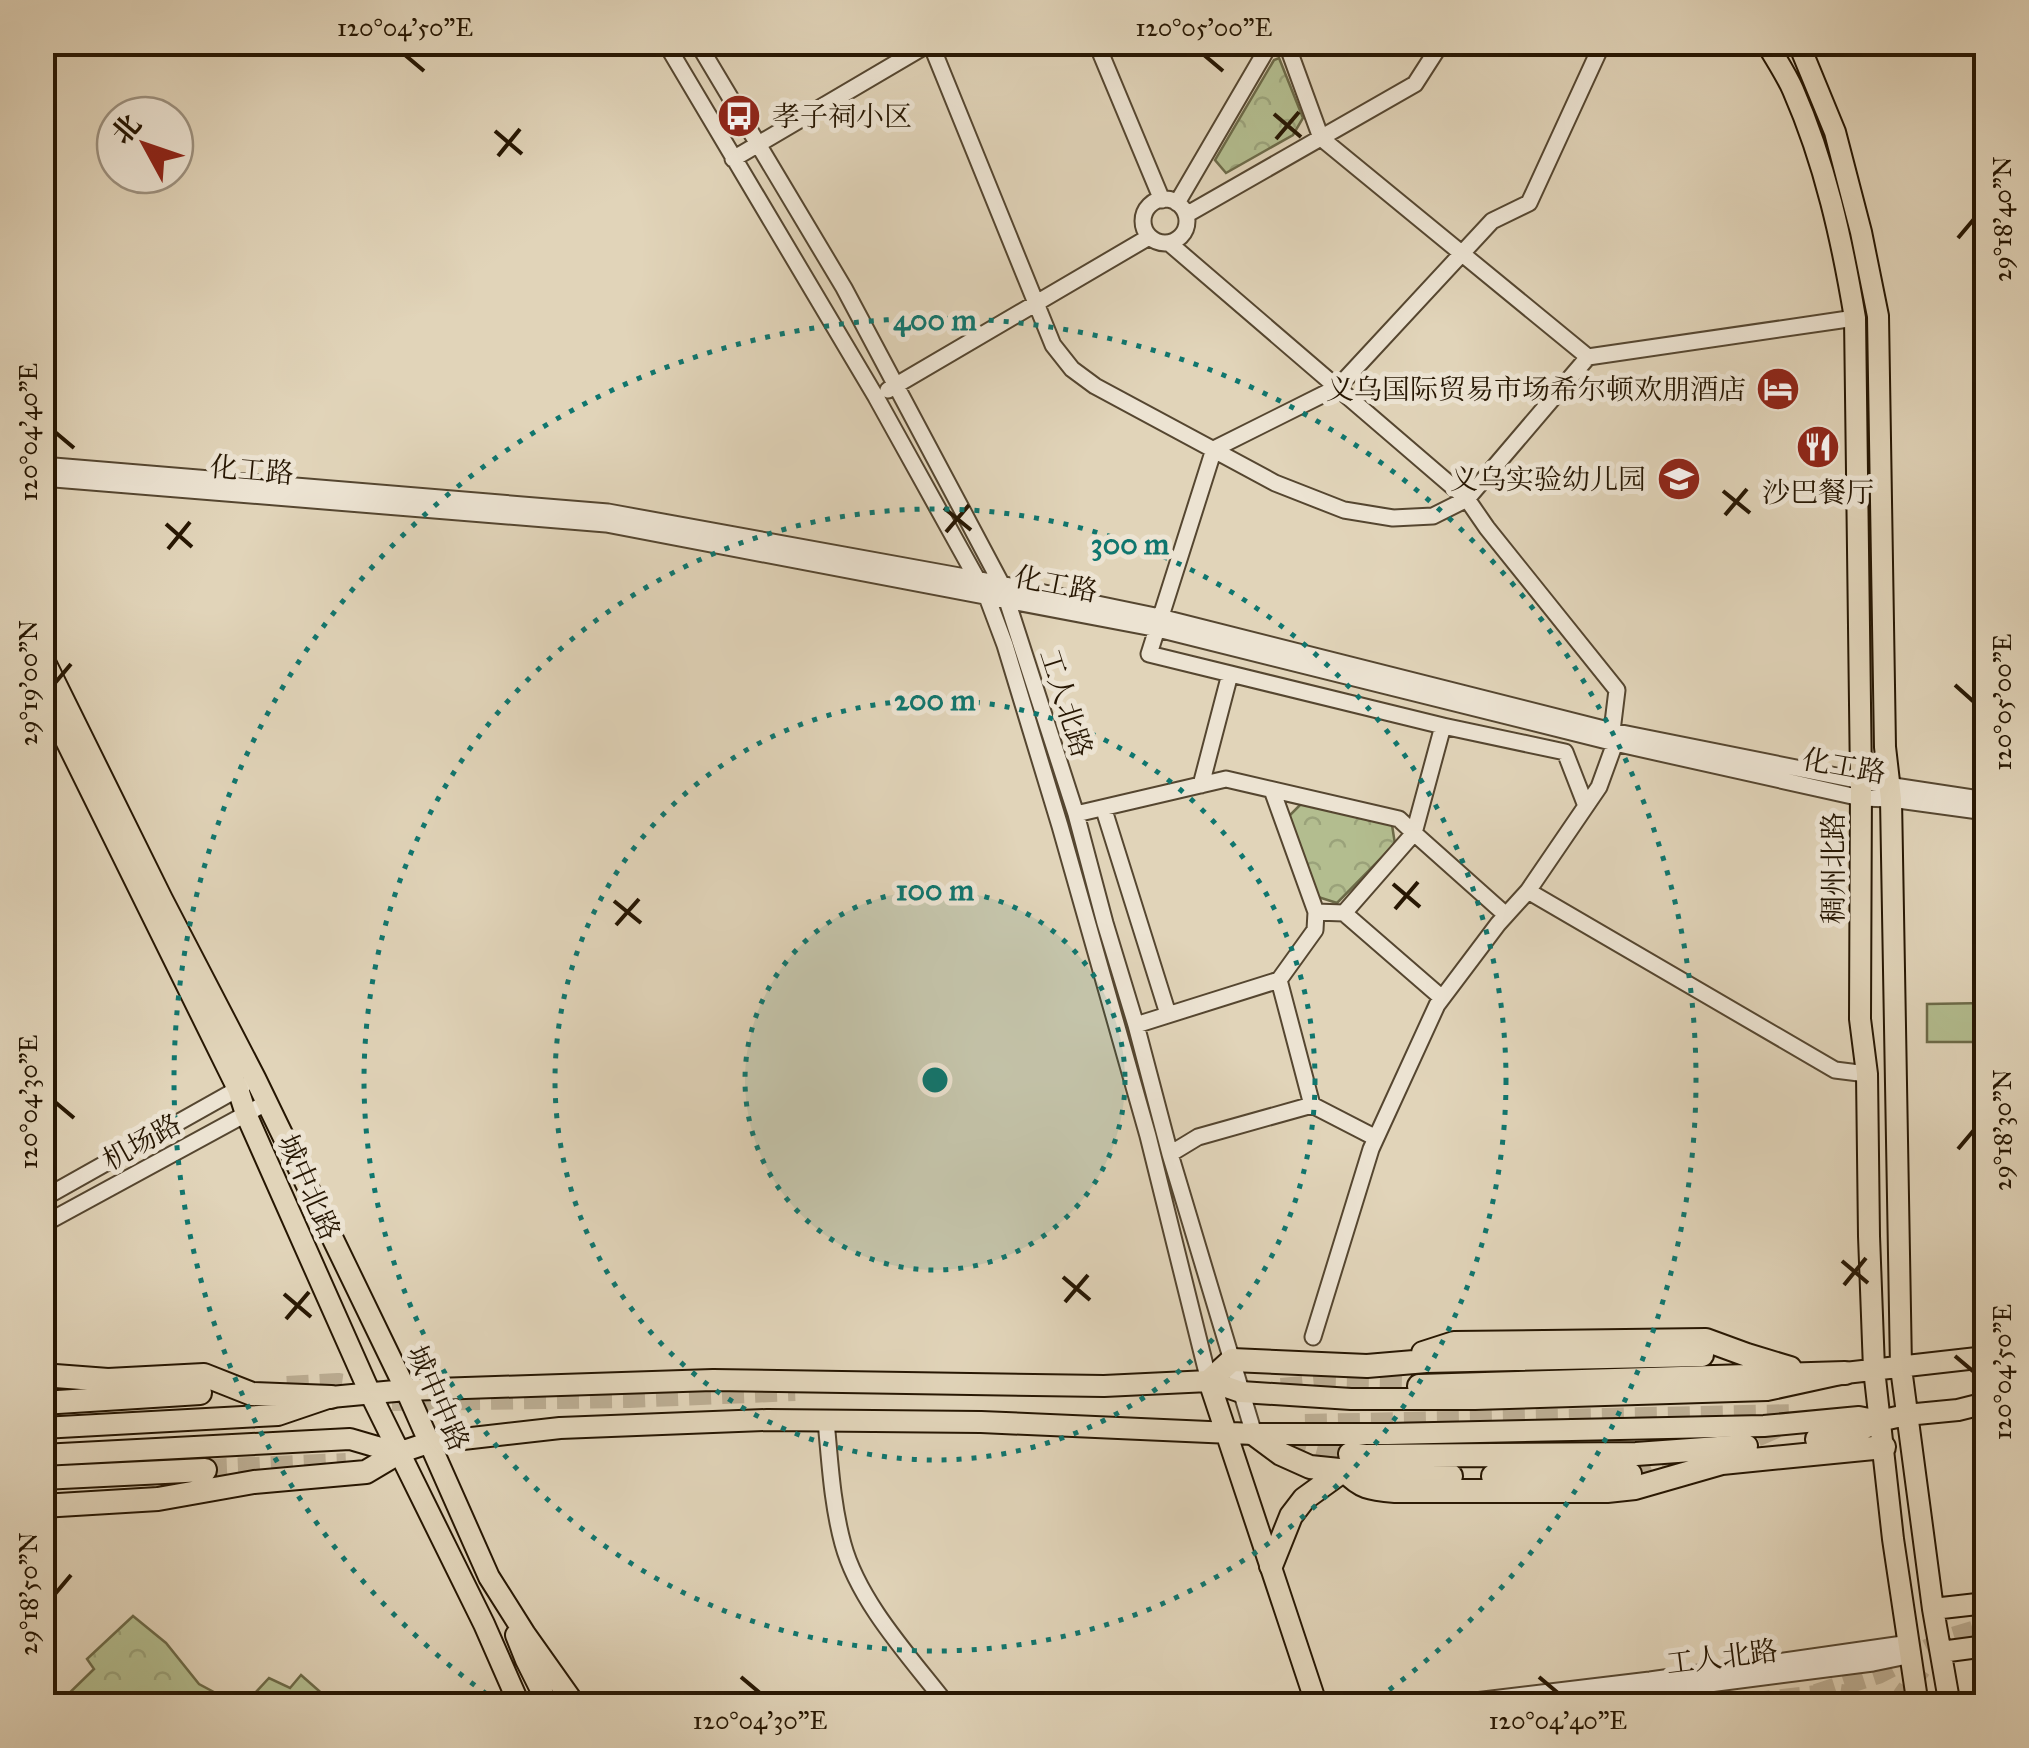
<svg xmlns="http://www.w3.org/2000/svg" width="2029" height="1748" font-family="'IM FELL Great Primer','Noto Serif SC',serif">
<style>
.grass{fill:#b3bd8f;stroke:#6c6a48;stroke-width:2.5}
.forest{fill:url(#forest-crowns);stroke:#6c6a48;stroke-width:2.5}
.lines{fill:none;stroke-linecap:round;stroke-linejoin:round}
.major-tunnel{stroke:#bcae94;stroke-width:20;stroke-dasharray:20 10;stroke-linecap:butt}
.highway-tunnel{stroke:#bcae94;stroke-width:22;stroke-dasharray:22 11;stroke-linecap:butt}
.minor-casing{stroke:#554630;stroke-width:19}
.major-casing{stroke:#261602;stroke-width:24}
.highway-casing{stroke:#261602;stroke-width:26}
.minor{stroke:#ece3d2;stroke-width:15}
.major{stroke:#e1d4b9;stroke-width:20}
.highway{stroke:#e1d4b9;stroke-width:22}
.ticks{fill:none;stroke:#261602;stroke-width:4}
.ring{fill:none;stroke:#0f766e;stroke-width:5;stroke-dasharray:5 10}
.labels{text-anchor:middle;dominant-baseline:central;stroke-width:10;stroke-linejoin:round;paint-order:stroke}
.poi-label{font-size:28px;fill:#261602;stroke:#ece3d2;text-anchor:end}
.street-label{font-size:28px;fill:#261602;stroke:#ece3d2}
.centre{fill:#0f766e;stroke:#ece3d2;stroke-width:5}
.ring-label{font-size:30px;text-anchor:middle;font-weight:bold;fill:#0f766e;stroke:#ece3d2;stroke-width:10;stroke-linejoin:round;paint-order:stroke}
.neatline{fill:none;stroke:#261602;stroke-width:4}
.ticks-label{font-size:25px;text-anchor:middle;fill:#261602}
</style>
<defs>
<pattern id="forest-crowns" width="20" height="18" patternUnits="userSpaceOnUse" patternTransform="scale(2.5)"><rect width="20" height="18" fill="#b3bd8f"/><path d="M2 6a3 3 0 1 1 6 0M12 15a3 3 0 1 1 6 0" fill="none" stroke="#9aa27a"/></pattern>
</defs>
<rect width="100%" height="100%" fill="#e1d4b9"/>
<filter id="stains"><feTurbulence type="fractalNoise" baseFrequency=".002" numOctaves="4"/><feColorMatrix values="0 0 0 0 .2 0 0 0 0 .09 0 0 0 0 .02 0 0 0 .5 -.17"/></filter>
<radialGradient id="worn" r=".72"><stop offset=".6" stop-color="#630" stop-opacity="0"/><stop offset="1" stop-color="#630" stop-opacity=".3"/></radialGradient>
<path class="grass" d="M1986 1003V1042H1927V1004Z"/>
<path class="forest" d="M1279 58 1303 118 1293 135 1226 173 1215 160 1274 60Z
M1304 801 1392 825 1395 844 1337 903 1315 896 1288 817Z
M133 1616 166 1643 199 1684 238 1705H57L94 1669 87 1659Z
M301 1675 335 1705H244L269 1678 290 1688Z"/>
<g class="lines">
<path class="major-tunnel" d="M1816 1694 1878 1674 1949 1638 1986 1627
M1721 1706 1834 1693 1847 1695 1863 1706
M1899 1706 1903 1695 1921 1669"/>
<path class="highway-tunnel" d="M287 1387 338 1384 374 1389
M1281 1389 1334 1384 1419 1386
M392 1400 629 1397 795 1390
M1305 1425 1798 1415
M1286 1437 1350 1454
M205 1470 346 1464
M1630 1474 1745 1441 1783 1424"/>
<g class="minor-casing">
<path id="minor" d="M665 42 876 397 987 597 1005 645 1060 826 1148 1136 1209 1381
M697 42 844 288 1002 585 1076 814 1105 923 1136 1025 1170 1154 1254 1434
M930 42 1053 345 1072 369 1095 386 1275 483 1344 510 1393 518 1433 516 1467 499 1588 357
M1096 42 1162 200
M1286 42 1321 138 1588 357 1855 318
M733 159 932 42
M1143 221a22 22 0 1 1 44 0a22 22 0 1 1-44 0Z
M1177 203 1271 42
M1186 215 1415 84 1442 42
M1169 243 1467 499 1487 528 1617 690 1612 731 1615 743 1599 787 1528 891 1498 924 1437 1005 1371 1149 1313 1337
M888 390 1149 237
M42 465 608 512 976 579 1160 617 1612 731 1861 781 1986 800
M42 478 606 524 1158 629 1615 743 1861 798 1891 799 1986 812
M1201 785 1230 674
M1272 790 1316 912 1344 913
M1586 806 1565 752 1443 726 1149 654 1214 449 1338 387 1492 221 1529 203 1603 42
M1104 810 1168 1014
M1076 814 1226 779 1399 819 1414 833 1443 726
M1528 891 1835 1070 1867 1074
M1279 980 1312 1105 1376 1138
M1442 998 1344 913 1414 833 1506 915
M1136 1025 1279 980 1315 930 1316 912
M1170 1154 1198 1137 1312 1105
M42 1199 243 1086
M42 1225 266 1103
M826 1421C830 1462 832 1504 843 1544 859 1603 911 1658 948 1706
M1433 1706 1650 1680 1910 1643
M1538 1706 1873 1663 1912 1655"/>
</g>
<g class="major-casing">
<path id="major" d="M1766 42C1775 58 1786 74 1793 90 1825 163 1842 240 1855 318L1861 781 1860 1019 1867 1074 1869 1236 1874 1369 1893 1539 1918 1706
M1798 42 1835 132 1861 232 1878 316 1885 747 1891 799 1901 1368 1933 1609 1950 1706
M42 656 162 899 255 1078 406 1390 489 1577 525 1634 576 1706
M42 692 238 1089 246 1114 370 1393 484 1624 520 1706
M1209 1381 1317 1706
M42 1428 278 1415 331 1397 406 1390 713 1380 1104 1386 1209 1381 1241 1392 1351 1399H1475L1767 1390 1845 1373 1986 1357
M42 1455 350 1439 398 1453 428 1443 560 1428 767 1420 981 1422 1254 1434H1388L1764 1426 1859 1417 1879 1421 1906 1415 1958 1410 1986 1403
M1933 1609 1986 1603
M516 1635 526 1660 549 1706
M1941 1652 1986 1646"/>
</g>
<g class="highway-casing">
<path id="highway" d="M1423 1353 1454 1343 1706 1340 1747 1355 1790 1368
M42 1375 108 1380 204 1375 252 1394 331 1397
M1209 1381 1232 1360 1367 1366 1426 1361 1702 1355
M1419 1386 1845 1373
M42 1403 200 1393
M1254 1434 1281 1454 1310 1467 1378 1474 1451 1476
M1817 1439 1840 1437 1879 1421
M1350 1454 1365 1456 1636 1454 1746 1446
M1493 1476 1630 1474
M42 1478 205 1470
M42 1506 158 1499 254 1482 366 1472 398 1453
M1271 1566 1291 1516 1304 1499 1344 1470C1361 1488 1370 1489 1395 1491H1607L1635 1488 1722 1463 1884 1447"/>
</g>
<use href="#minor" class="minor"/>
<use href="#major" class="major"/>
<use href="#highway" class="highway"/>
</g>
<path class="ticks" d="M405 55 424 71M1204 55 1223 71M1274 114 1301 137M495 131 522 154M1276 139 1299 112M498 156 520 129M1958 238 1974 219M55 432 74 448M1723 491 1750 513M944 508 971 530M1725 515 1747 489M166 524 192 547M946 532 969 505M168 549 190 522M55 683 71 664M1955 685 1974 702M1393 884 1420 907M614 901 641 923M1395 909 1418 882M616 925 639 899M55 1102 74 1118M1958 1149 1974 1130M1842 1261 1868 1283M1063 1277 1090 1300M1844 1285 1866 1258M284 1294 311 1317M1065 1302 1088 1275M286 1319 309 1292M1955 1356 1974 1372M55 1594 71 1575M741 1677 760 1693M1539 1677 1558 1693"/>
<circle cx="935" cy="1080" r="190" fill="#0f766e" fill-opacity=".12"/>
<g class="ring">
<circle cx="935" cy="1080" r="190"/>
<circle cx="935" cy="1080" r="380"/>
<circle cx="935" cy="1080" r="571"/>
<path d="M499 1703A761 761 0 1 1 1371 1703"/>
</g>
<defs>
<g id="bus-disc" transform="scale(2.25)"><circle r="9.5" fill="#8f2418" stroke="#ece3d2"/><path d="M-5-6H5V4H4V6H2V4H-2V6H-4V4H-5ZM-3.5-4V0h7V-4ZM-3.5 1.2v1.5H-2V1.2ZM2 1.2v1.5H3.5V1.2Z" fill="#fff"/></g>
<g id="hotel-disc" transform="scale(2.25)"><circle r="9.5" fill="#8f2418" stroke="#ece3d2"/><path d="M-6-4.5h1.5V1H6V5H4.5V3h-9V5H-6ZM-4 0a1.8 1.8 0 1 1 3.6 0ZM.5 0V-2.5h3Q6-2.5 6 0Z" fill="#fff"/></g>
<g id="restaurant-disc" transform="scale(2.25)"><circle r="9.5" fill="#8f2418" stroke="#ece3d2"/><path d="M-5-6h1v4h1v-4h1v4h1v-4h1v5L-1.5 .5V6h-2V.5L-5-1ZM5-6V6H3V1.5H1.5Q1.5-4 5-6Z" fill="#fff"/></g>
<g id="school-disc" transform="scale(2.25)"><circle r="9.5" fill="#8f2418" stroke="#ece3d2"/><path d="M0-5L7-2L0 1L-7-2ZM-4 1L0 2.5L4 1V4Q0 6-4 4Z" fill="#fff"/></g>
</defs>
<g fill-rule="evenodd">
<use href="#bus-disc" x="739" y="116"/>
<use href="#hotel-disc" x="1778" y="389"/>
<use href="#restaurant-disc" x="1818" y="447"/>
<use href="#school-disc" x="1679" y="479"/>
</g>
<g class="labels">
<g class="poi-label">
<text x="772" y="116" text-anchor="start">孝子祠小区</text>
<text x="1746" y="389">义乌国际贸易市场希尔顿欢朋酒店</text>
<text x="1646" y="479">义乌实验幼儿园</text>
<text x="1818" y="492" text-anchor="middle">沙巴餐厅</text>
</g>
<g class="street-label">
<text transform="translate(252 470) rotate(5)">化工路</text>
<text transform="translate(1056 584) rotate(11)">化工路</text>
<text transform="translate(1066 703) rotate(72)">工人北路</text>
<text transform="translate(1844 766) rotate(10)">化工路</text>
<text transform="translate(1833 868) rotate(-90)">稠州北路</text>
<text transform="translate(142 1142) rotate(-29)">机场路</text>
<text transform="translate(309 1187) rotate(66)">城中北路</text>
<text transform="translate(438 1398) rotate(66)">城中中路</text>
<text transform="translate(1722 1657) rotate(-7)">工人北路</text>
</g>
</g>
<circle cx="935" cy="1080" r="15" class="centre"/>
<g class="ring-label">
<text x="935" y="330">400 m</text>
<text x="1130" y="554">300 m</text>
<text x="935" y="710">200 m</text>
<text x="935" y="900">100 m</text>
</g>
<rect width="2029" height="1748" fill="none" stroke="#e1d4b9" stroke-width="110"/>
<g transform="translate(145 145) rotate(310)"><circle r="48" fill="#ece3d2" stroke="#9d917f" stroke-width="2.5"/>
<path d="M0-8L18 38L0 25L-18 38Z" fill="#8f2418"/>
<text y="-15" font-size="28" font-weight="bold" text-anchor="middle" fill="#261602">北</text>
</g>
<rect x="55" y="55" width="1919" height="1638" class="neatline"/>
<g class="ticks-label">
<text x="405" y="36">120°04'50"E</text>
<text x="1204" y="36">120°05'00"E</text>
<text transform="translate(2002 219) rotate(-90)" y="9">29°18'40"N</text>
<text transform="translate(28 432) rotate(-90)" y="9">120°04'40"E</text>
<text transform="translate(28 683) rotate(-90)" y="9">29°19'00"N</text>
<text transform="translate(2002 702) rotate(-90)" y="9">120°05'00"E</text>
<text transform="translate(28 1102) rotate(-90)" y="9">120°04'30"E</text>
<text transform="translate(2002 1130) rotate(-90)" y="9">29°18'30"N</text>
<text transform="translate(2002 1372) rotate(-90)" y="9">120°04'50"E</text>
<text transform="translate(28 1594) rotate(-90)" y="9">29°18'50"N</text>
<text x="760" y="1729">120°04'30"E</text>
<text x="1558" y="1729">120°04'40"E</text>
</g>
<rect width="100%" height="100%" filter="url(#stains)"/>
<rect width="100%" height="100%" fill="url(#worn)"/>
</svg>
